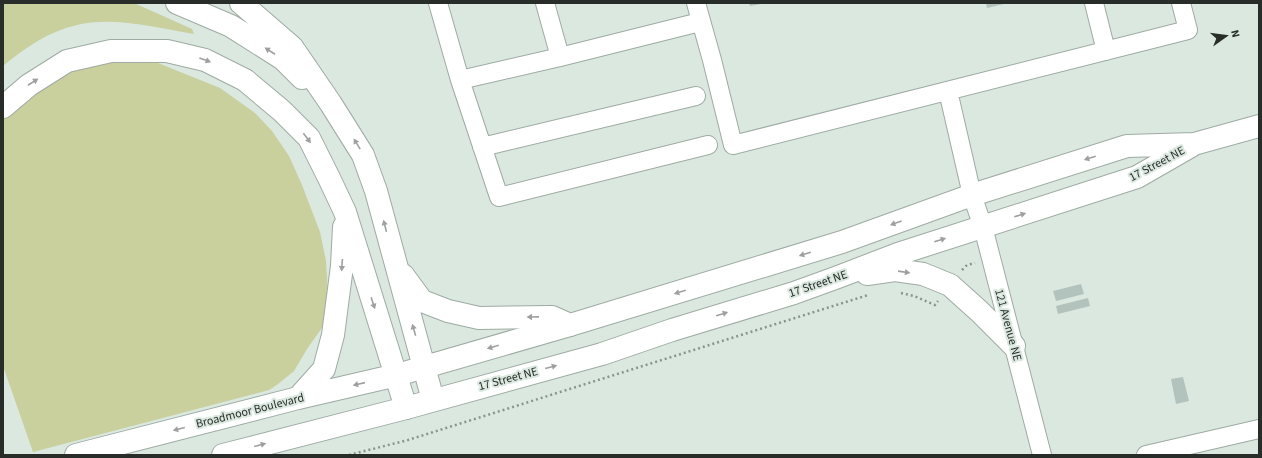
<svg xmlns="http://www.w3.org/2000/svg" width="1262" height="458" font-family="'Source Sans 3',sans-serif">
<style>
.green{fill:#c9cf9d}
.building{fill:#b2c3be}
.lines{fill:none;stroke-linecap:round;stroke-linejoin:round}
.minor-casing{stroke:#9eaba2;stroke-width:20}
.major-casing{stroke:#9eaba2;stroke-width:24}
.highway-casing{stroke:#9eaba2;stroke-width:24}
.path{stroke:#8a938d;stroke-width:2.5;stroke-dasharray:2 3;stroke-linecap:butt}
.minor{stroke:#fff;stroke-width:18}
.major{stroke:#fff;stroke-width:22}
.highway{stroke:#fff;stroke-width:22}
.oneway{fill:#9ea09f}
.labels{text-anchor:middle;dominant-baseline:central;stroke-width:4;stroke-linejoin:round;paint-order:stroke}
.street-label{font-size:12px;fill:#282d2a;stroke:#dae8df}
</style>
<rect width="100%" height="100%" fill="#dae8df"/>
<path class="green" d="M3 3H134L192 29 194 34C159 28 112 16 77 25 49 31 25 48 3 66Z
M134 59 158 63 220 88 255 113 272 131 289 156 302 185 320 232 326 261 328 296 324 325 307 349 294 371 278 384 269 390 33 452 3 366V120C27 93 56 74 91 65 105 61 120 61 134 59Z"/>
<path class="building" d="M749 3H761V4L750 6Z
M986 3H1004V4L987 8Z
M1081 284 1084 294 1056 301 1053 291Z
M1088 298 1090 306 1058 314 1056 306Z
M1183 377 1189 401 1176 404 1171 379Z"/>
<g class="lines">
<g class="minor-casing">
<path id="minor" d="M438 3 460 80 560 57
M545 3 560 57 700 22
M696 3 712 60 733 145 1188 30 1181 3
M1094 3 1106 51
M460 80 499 197 708 145
M948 91 972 195 983 227 1042 455
M482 147 696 96
M1146 455 1259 429"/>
</g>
<g class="major-casing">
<path id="major" d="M867 274 895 270 923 274 950 285 979 311 1014 346
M76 455 298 398 397 375 570 325 842 242 972 195 1127 146 1194 144 1259 126
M223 455 406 408 602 354 672 330 794 293 838 277 898 254 1137 177 1191 146"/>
</g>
<g class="highway-casing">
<path id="highway" d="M177 3 231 26 283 59 302 78
M241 3 292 47 331 104 363 155 376 191 433 400
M3 107 29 85 67 61 111 51H167L205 60 245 80 282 111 309 138 329 178 345 212 406 408
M403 275 422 301 448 311 479 318 552 317 570 325
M298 398 324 369 333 335 342 266 344 227"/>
</g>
<path class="path" d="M962 270 967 265 975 263
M901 293 914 296 935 305 938 301
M349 455 408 440 868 295"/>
<use href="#minor" class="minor"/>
<use href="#major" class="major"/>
<use href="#highway" class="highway"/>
</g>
<defs><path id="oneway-solid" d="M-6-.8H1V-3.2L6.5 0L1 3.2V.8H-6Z"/></defs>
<g class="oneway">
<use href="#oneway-solid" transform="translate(270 51) rotate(-147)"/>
<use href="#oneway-solid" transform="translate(205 60) rotate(20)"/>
<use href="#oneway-solid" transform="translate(33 82) rotate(-33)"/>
<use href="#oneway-solid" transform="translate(307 138) rotate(53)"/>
<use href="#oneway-solid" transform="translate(357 144) rotate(-122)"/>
<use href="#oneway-solid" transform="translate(1090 158) rotate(163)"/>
<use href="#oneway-solid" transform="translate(1020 215) rotate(-18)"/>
<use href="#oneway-solid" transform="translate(896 223) rotate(160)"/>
<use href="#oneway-solid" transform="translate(385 226) rotate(-104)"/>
<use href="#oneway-solid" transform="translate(940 240) rotate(-18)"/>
<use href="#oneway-solid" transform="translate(805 254) rotate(163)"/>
<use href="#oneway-solid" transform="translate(342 265) rotate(94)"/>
<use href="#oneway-solid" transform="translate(904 272) rotate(8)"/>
<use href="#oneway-solid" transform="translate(680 292) rotate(163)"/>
<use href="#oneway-solid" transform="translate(373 303) rotate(72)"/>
<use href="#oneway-solid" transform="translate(722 314) rotate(-17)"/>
<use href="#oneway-solid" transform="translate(533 317) rotate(179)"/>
<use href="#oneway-solid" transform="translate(414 330) rotate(-106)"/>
<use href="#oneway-solid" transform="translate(493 347) rotate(164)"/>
<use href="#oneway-solid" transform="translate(551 367) rotate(-15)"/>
<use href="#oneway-solid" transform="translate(359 384) rotate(167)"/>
<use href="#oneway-solid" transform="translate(179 429) rotate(166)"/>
<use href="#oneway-solid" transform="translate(260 445) rotate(-15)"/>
</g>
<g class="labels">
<g class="street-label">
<text transform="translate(1157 164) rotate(-28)">17 Street NE</text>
<text transform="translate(818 284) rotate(-19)">17 Street NE</text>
<text transform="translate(1008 325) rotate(75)">121 Avenue NE</text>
<text transform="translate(508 379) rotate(-15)">17 Street NE</text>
<text transform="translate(250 411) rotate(-14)">Broadmoor Boulevard</text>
</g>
</g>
<rect width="1262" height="458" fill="none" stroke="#282d2a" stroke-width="8"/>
<g transform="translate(1226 36) rotate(76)" stroke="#dae8df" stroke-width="3" paint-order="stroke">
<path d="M0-3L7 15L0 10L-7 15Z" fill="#282d2a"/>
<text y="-6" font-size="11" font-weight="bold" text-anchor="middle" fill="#282d2a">N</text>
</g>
</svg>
